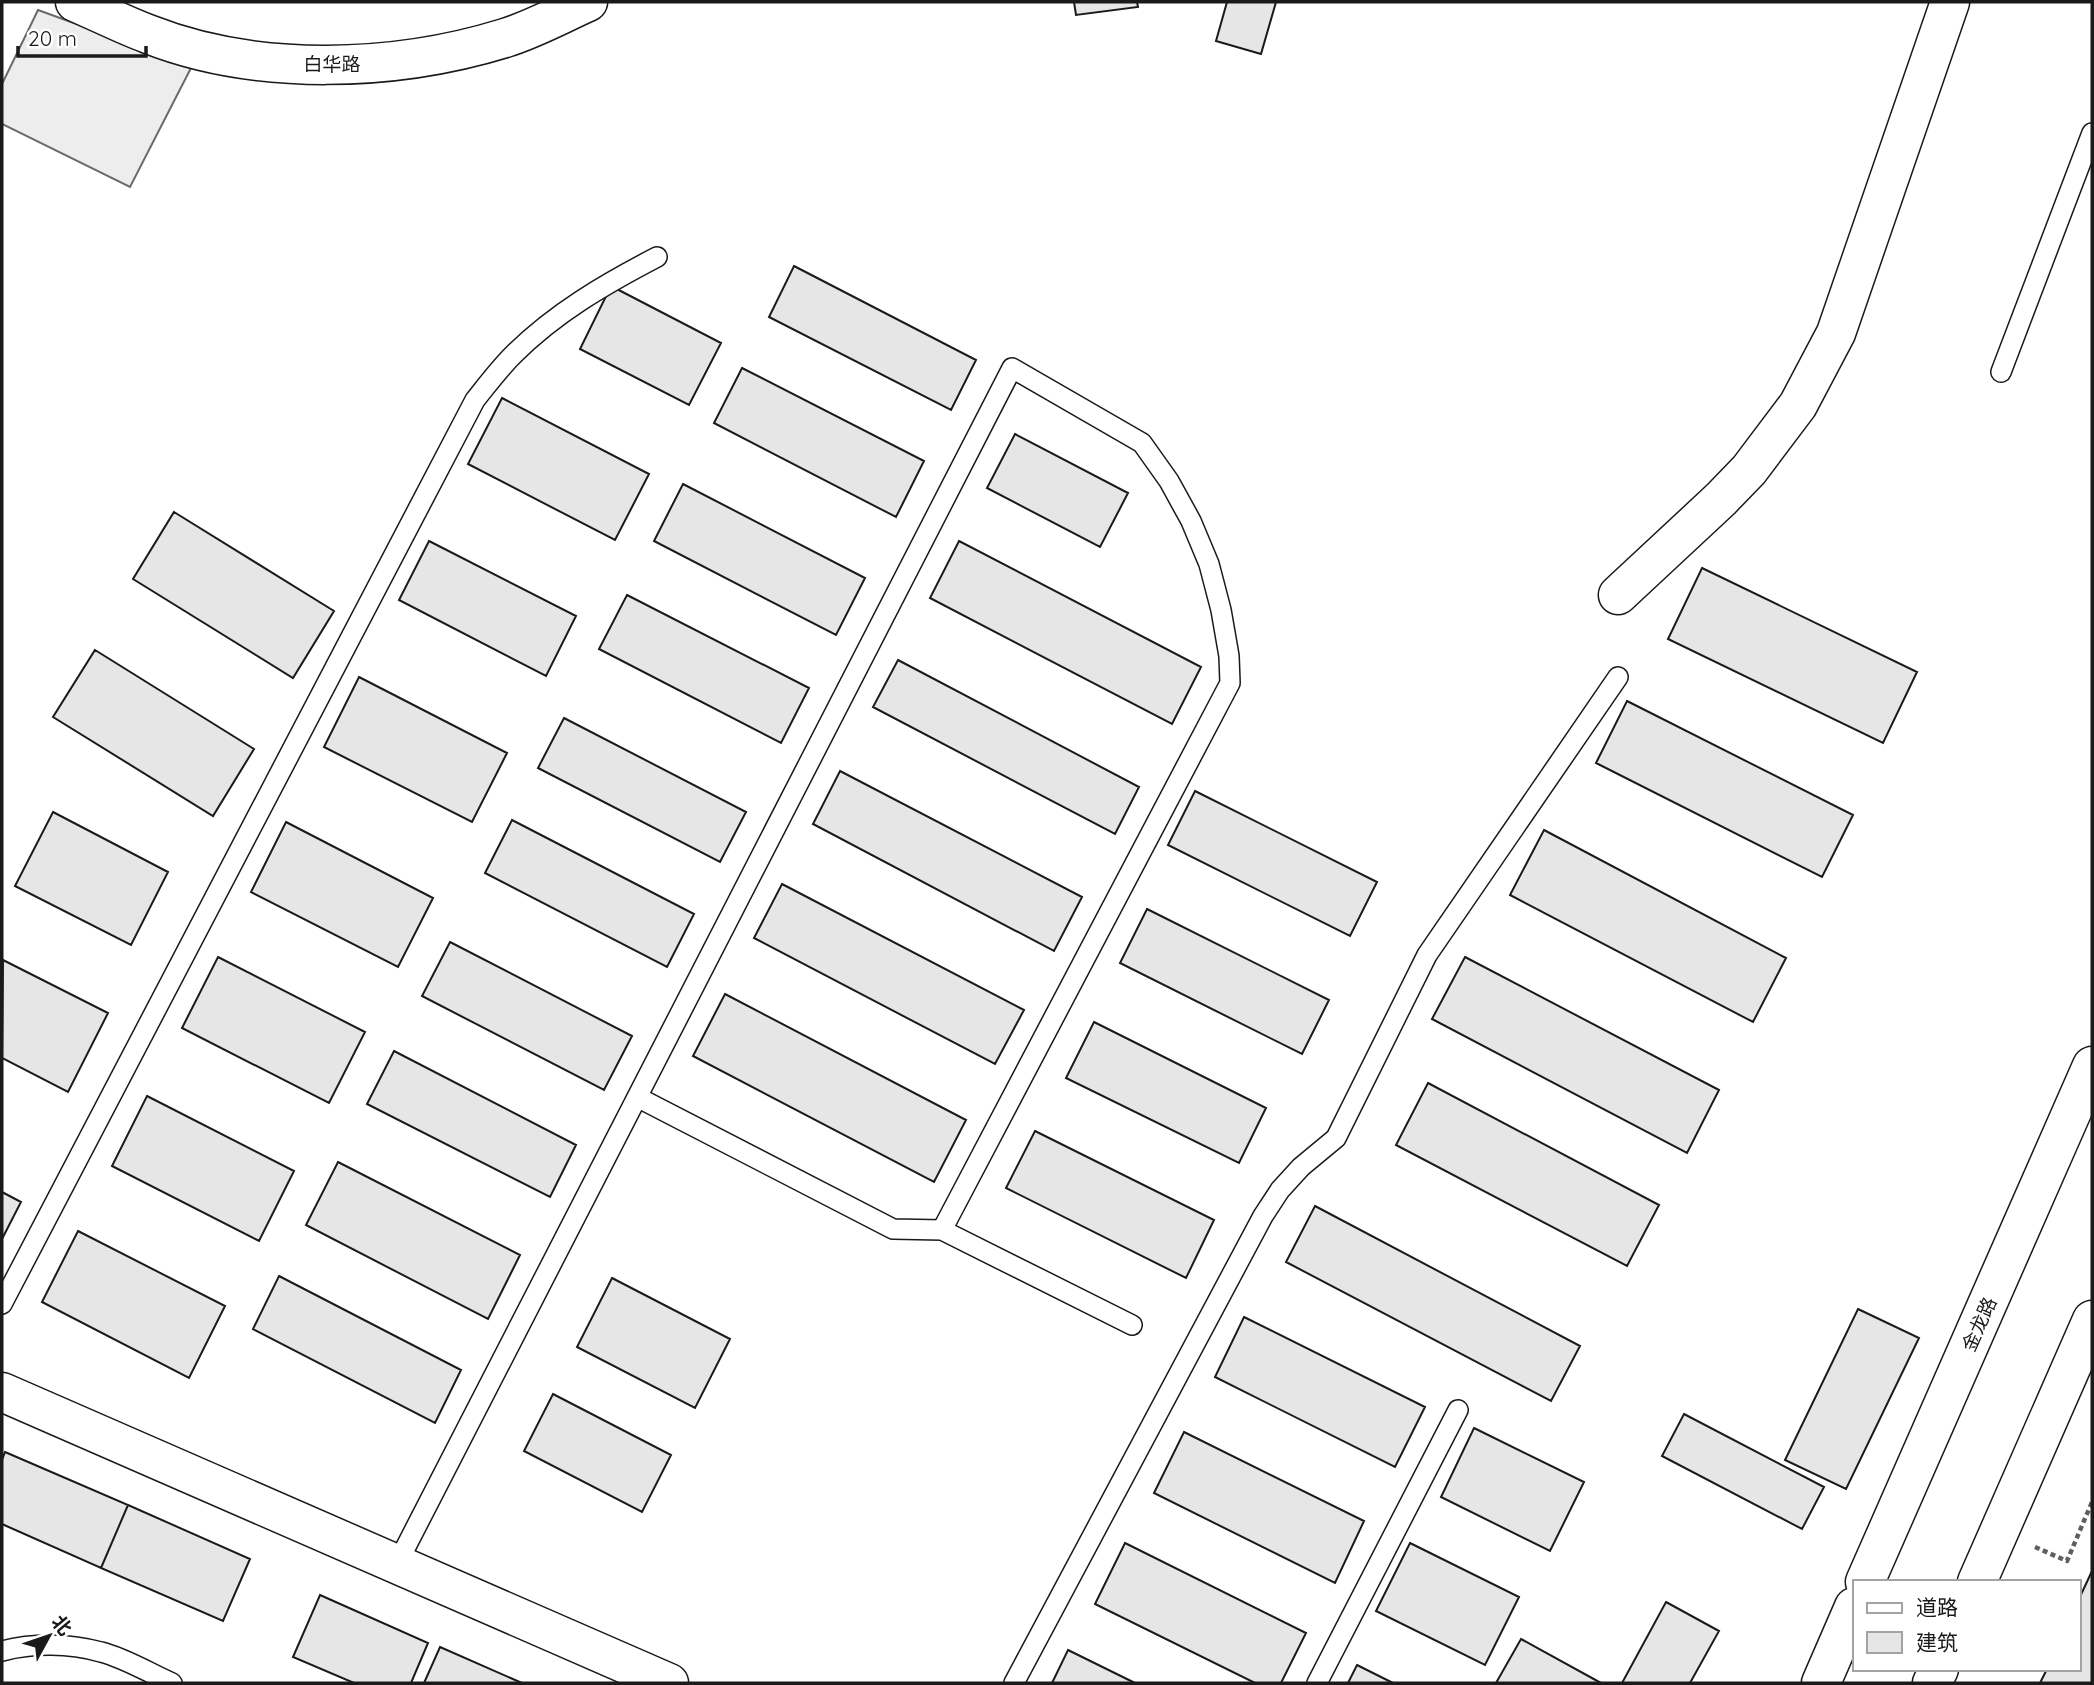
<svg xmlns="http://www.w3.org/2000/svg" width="2094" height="1685" font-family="Quicksand,'Noto Sans SC',sans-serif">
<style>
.built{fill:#ededed;stroke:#6a6a6a;stroke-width:2}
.building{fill:#e6e6e6;stroke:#1a1a1a;stroke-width:2}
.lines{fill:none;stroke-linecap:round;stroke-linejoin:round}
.lane-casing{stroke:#1a1a1a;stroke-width:22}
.street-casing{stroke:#1a1a1a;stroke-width:41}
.secondary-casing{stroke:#1a1a1a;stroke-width:41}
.path{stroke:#5f5f5f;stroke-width:4.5;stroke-dasharray:5 3.5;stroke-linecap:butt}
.lane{stroke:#fff;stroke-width:19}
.street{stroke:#fff;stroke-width:38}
.secondary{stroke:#fff;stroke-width:38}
.labels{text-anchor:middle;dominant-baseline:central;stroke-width:5;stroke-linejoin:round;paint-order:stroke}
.street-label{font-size:19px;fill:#1a1a1a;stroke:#fff}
</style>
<rect width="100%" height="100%" fill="#fff"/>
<path class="built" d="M38 10 192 66 130 187 2 124V84Z"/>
<path class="building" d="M1074 2H1137L1138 7 1076 15Z
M1227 2H1276L1261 54 1216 41Z
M794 266 976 360 951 410 769 317Z
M611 286 721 343 689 405 580 349Z
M742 368 924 461 896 517 714 423Z
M502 398 649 474 615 540 468 464Z
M1015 434 1128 493 1100 547 987 488Z
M683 484 865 578 836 635 654 541Z
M174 512 334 611 293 678 133 579Z
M429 541 576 616 546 676 399 600Z
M959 541 1201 667 1172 724 930 598Z
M1702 568 1917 672 1883 743 1668 639Z
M627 595 809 688 781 743 599 649Z
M95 650 254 749 213 816 53 717Z
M898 660 1139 787 1115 834 873 707Z
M359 677 507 753 472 822 324 747Z
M1627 701 1853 815 1822 877 1596 763Z
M564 718 746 812 720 862 538 768Z
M840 771 1082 897 1054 951 813 824Z
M1195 791 1377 882 1350 936 1168 845Z
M53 812 168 872 131 945 15 886Z
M512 820 694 914 667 967 485 873Z
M286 822 433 898 398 967 251 892Z
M1544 830 1786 958 1753 1022 1510 895Z
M782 884 1024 1010 995 1064 754 938Z
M1147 909 1329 1000 1302 1054 1120 963Z
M450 942 632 1036 604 1090 422 996Z
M218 957 365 1032 329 1103 182 1028Z
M1465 957 1719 1090 1687 1153 1432 1019Z
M3 960 108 1013 68 1092 2 1058Z
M725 994 966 1120 934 1182 693 1056Z
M1094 1022 1266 1108 1239 1163 1066 1078Z
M394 1051 576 1145 550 1197 367 1104Z
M1428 1083 1659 1205 1627 1266 1396 1145Z
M147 1096 294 1171 259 1241 112 1166Z
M1035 1131 1214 1220 1186 1278 1006 1188Z
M338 1162 520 1255 488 1319 306 1225Z
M2 1192 21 1202 2 1239Z
M1315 1206 1580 1346 1551 1401 1286 1262Z
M78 1231 225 1306 189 1378 42 1302Z
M279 1276 461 1370 435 1423 253 1329Z
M612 1278 730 1339 695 1408 577 1347Z
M1858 1309 1919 1338 1846 1489 1785 1460Z
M1244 1317 1425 1407 1395 1467 1215 1377Z
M553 1394 671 1455 642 1512 524 1451Z
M1684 1414 1824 1487 1802 1529 1662 1456Z
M1474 1428 1584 1482 1550 1551 1441 1497Z
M1184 1432 1364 1521 1335 1583 1154 1493Z
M5 1452 128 1505 101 1568 2 1524V1460Z
M128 1505 250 1559 223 1621 101 1568Z
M1125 1543 1306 1633 1281 1683H1255L1095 1604Z
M1410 1543 1519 1597 1485 1665 1376 1611Z
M2092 1571V1683H2040L2047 1669H2078V1601Z
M320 1595 428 1643 411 1683H354L293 1657Z
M1666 1602 1719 1631 1690 1683H1622Z
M1521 1639 1601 1683H1496Z
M440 1647 522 1683H424Z
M1068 1650 1135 1683H1052Z
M1357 1665 1393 1683H1348Z"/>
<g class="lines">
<g class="lane-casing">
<path id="lane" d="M2001 372 2092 133
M637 1097 893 1229 942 1230 1132 1325
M2 1304 475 400C487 385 499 369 513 355 555 313 605 284 657 257
M397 1564 1012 368 1142 443 1169 481 1191 521 1209 564 1221 610 1229 656 1230 683 942 1230
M2 1651C33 1643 69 1643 101 1652 125 1658 149 1673 172 1683
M1014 1683 1263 1216 1280 1190 1301 1167 1336 1138 1427 955 1618 677
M1317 1683 1458 1410"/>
</g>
<g class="street-casing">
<path id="street" d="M75 2C100 13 124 25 148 34 257 77 395 72 505 38 534 29 561 14 588 2
M1618 595 1721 499 1749 470 1798 405 1836 333 1950 2
M2 1392 669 1683"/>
</g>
<g class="secondary-casing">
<path id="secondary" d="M1865 1582 2092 1066
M1977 1582 2092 1320
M1821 1683 1854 1607
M1932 1683 1939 1669"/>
</g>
<path class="path" d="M2035 1547 2067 1561 2092 1502"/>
<use href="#lane" class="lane"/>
<use href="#street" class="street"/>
<use href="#secondary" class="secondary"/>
</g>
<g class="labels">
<g class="street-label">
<text x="332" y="64">白华路</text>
<text transform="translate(1979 1324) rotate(-66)">金龙路</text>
</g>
</g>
<rect width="2094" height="1685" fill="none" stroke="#1a1a1a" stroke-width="7"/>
<rect x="1853" y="1580" width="228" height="91" fill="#ffffff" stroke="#a3a3a3" stroke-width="2"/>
<rect x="1867" y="1603" width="35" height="10" fill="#ffffff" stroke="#a3a3a3" stroke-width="2"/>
<text x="1916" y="1615" font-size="21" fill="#1a1a1a">道路</text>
<rect x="1867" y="1632" width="35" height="21" fill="#e6e6e6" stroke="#a3a3a3" stroke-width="2"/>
<text x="1916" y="1650" font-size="21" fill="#1a1a1a">建筑</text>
<g transform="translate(49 1636) rotate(50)" stroke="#ffffff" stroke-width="5" paint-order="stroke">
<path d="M0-5L12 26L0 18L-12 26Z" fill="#1a1a1a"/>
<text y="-10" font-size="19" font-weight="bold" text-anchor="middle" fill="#1a1a1a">北</text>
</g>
<path d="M18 46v10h128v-10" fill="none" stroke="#1a1a1a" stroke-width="3.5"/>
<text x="28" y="46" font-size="21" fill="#1a1a1a" stroke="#ffffff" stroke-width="5" paint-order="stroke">20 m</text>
</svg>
